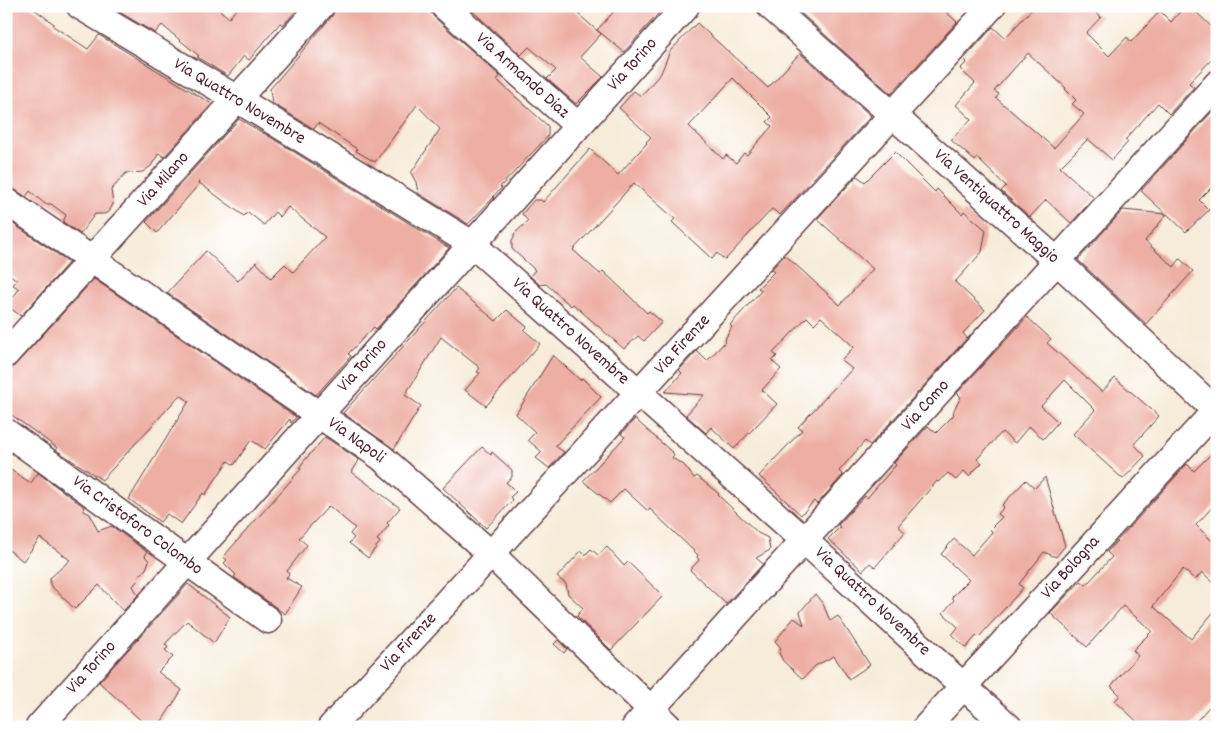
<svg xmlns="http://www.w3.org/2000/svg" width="1223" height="733" font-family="Dekko,sans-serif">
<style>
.building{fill:#edaea3;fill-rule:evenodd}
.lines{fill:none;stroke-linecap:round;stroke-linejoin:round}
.street-casing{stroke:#643e45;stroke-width:29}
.street{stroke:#fff;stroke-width:26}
.labels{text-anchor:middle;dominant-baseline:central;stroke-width:4.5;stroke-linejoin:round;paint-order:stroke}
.street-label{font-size:18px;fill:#4a1f2b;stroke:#fff}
</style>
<rect width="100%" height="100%" fill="#fff"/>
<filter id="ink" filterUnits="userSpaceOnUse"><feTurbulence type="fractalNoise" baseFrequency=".02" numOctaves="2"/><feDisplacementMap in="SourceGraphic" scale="10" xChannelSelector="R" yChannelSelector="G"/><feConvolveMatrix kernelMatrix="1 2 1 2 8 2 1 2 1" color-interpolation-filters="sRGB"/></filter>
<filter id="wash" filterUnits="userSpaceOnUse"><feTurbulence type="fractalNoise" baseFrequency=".0096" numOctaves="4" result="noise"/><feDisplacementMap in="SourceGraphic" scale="20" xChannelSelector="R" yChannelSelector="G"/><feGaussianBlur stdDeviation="1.12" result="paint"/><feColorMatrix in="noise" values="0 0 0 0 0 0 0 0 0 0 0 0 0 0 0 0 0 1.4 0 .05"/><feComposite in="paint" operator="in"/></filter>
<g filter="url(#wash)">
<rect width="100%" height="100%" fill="#f7ecda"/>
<g id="blocks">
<path class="building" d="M6 6H30L54 24 53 26 88 49 99 35 212 104 164 157 159 153 151 166 143 172 126 173 111 190 113 204 109 212 104 214H95L80 234 63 222 66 215 51 204H45L30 191 26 197 14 189 6 186Z
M119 6H215L229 18 239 6H295L298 9 283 25 280 23 249 60 244 56 228 76 197 57 199 56 162 25 155 33 116 10Z
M336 6H429L430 11 434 17 500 76 497 80 548 126V136L500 187 502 188 493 196 494 197 468 224 418 193 416 182 411 173 440 129 417 105 375 162 356 151 357 149 318 123 314 129 272 103 270 89 332 16Z
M467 6H569L601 34 580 57 603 77 576 104 547 79 556 70 529 47 521 55Z
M619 6H665L624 52 597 30Z
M793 6H940L957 22 891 94Z
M1035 6H1088L1101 17 1086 33 1109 56 1127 37 1131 42 1160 11 1171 22 1185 6H1190L1217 32V54L1189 83 1194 87 1169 114 1158 103 1125 140 1128 142 1112 160 1088 139 1060 167 1094 198 1071 223 1046 200 1030 217 1001 191 1006 186 977 158 975 161 951 140 971 119 956 105 975 83 960 69 967 62 964 59 993 27 1005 38ZM1028 53 1066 88 1065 89 1076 100 1072 104 1084 114 1054 148 996 98 999 94 994 91Z
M697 23 768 88 800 53 871 116 780 215 772 209 725 260 717 253 712 259 672 222 675 219 634 183 573 250 600 274 603 271 647 313 649 311 662 322 644 341 638 336 624 349 573 304 571 306 546 284 540 285 530 276 535 270 512 249V240L514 237V234L528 221 522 214 534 200H541L543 202 590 149 618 175 647 143 646 142 651 137 619 108 634 91 641 96 661 73 670 51ZM733 78 772 117 767 122 772 126 747 155 744 153 736 163 726 155 723 159 689 126Z
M1216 107 1217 182 1199 200 1209 210 1186 232 1167 214 1145 241 1174 267 1180 259 1193 271 1146 324 1078 260 1123 210 1166 214 1141 191Z
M239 119 275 140 449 248 376 329 374 327 348 354 351 356 316 395 167 293 206 251 238 281 256 262 271 278 285 264 293 272 325 237 288 207 280 217 275 212 264 225 248 212 244 216 198 182 200 183 157 233 146 222Z
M895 152 935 192 937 189 962 214 964 211 986 230 982 252 955 282 985 310 963 333 967 338 870 445 865 441 839 471 843 475 817 504 814 501 801 515 759 476 802 430 798 427 852 369 841 360 854 347 821 317 814 324 807 317 773 353 777 356 772 361 781 369 762 390 777 404 734 449 711 427 706 433 686 415 704 395 665 392 682 373 679 370 697 351 707 361 725 342 726 337 732 327 730 325 762 290 758 288 774 272 771 270 785 255 840 305 873 269 817 219 857 176 865 182Z
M6 219 69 262 21 316 7 306 19 289 13 285 17 280 6 272Z
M94 279 296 417 291 423 290 419 265 449 251 440 234 465 228 461 205 495 203 493 181 524 167 514 160 522 129 499 189 401 180 395 102 480 56 450 57 448 6 411V375Z
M456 288 496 321 507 310 527 327 524 330 540 344 486 406 465 390 480 373 477 372 480 368 441 337 405 395 421 406 394 449 343 413Z
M1027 317 1051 339 1047 343 1102 392 1115 378 1159 416 1134 444 1145 456 1123 479 1073 434 1095 410 1065 380 1041 406 1058 422 1043 439 1029 426 1015 443 1002 432 977 459 982 463 969 476 964 471 956 480 948 473 938 482 937 481 898 526 905 532 875 567 870 563 863 571 828 539 840 527 838 525 865 496 867 498 896 465 894 463 928 426 936 433 953 416 954 410 961 397 957 393Z
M553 355 580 380 582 378 601 397 555 446 564 452 549 468 536 458 542 452 528 440 535 432 516 414Z
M635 419 674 454 672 458 684 465 694 478 697 476 719 494 718 495 758 533 768 538 770 550 756 558 763 564 726 604 690 570 699 560 697 557 698 555 650 509 648 511 624 489 610 503 583 481 625 437 621 434Z
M325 437 359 460 352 472 400 508 387 523 389 525 377 540 380 542 368 558 349 543 354 538 350 534 355 528 329 506 299 538 307 545 287 571 289 574 286 578 302 587 285 614 234 577 236 575 224 563 227 560 223 557 301 469 299 468 304 461Z
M482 447 491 455 492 452 512 470V477L506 482 516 492 510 497 513 500 486 528 443 488Z
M1217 448V502L1196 525 1217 546V586L1202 572 1195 580 1183 569 1153 606 1191 639 1217 608V698L1191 727H1143L1115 701 1120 695 1111 686 1138 656 1133 650 1152 631 1123 606 1087 647 1050 613 1081 581 1086 585 1112 557 1107 552 1187 464 1194 471Z
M6 467 31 483 38 473 83 506 84 511 90 514 98 531 112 526 147 552 145 556 149 561 146 569 137 577 139 579 133 586 138 595 123 611 99 585 75 609 50 585V578L70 560 40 538 23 561 6 548Z
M1045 477 1065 546 1056 557 1044 552 1019 584 1023 588 979 637 977 635 966 648 952 635 958 627 943 613 954 600 952 597 969 580 941 554 954 539 972 555 992 532 990 529 1002 517 998 514 1004 507 1002 505 1026 480 1035 488Z
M607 547 624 566 628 562 663 596 611 650 577 616 583 608 568 594 566 584 557 577 581 551 585 555 591 549 598 555Z
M188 584 230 617 214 643 187 621 165 644 168 648 165 650 173 657 158 672 182 690 158 727H148L99 682Z
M815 594 823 604 830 621 838 616 870 665 849 679 834 656 815 666 803 679 783 661 779 653 781 648 775 641 794 618 804 625 800 612Z
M558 640 567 649 564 653 554 644Z"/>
</g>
</g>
<g filter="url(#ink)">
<use href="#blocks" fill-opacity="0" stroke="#643e45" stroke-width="1"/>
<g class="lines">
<g class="street-casing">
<path id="street" d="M80 6 237 99 472 244 804 540 963 686 1009 727
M444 6 578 126
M770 6 1057 261 1217 412
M6 201 381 457 491 554 669 727
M6 354 321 6
M6 432 268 620
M39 727 686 6
M331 727 491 554 992 6
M635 727 1217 84
M926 727 1217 409"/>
</g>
<use href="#street" class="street"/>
</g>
</g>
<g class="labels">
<g class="street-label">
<text transform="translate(633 65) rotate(-48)">Via Torino</text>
<text transform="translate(522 76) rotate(42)">Via Armando Diaz</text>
<text transform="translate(239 102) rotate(31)">Via Quattro Novembre</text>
<text transform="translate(164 180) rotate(-48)">Via Milano</text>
<text transform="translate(996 207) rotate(42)">Via Ventiquattro Maggio</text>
<text transform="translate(570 332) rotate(42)">Via Quattro Novembre</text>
<text transform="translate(683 345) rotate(-48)">Via Firenze</text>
<text transform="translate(363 366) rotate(-48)">Via Torino</text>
<text transform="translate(926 406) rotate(-48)">Via Como</text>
<text transform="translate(356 441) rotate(36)">Via Napoli</text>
<text transform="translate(137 526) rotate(36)">Via Cristoforo Colombo</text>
<text transform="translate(1071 568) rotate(-48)">Via Bologna</text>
<text transform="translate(872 602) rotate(43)">Via Quattro Novembre</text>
<text transform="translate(409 643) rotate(-47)">Via Firenze</text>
<text transform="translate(92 668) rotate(-48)">Via Torino</text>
</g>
</g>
<rect width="1223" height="733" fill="none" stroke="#fff" stroke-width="25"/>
</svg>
